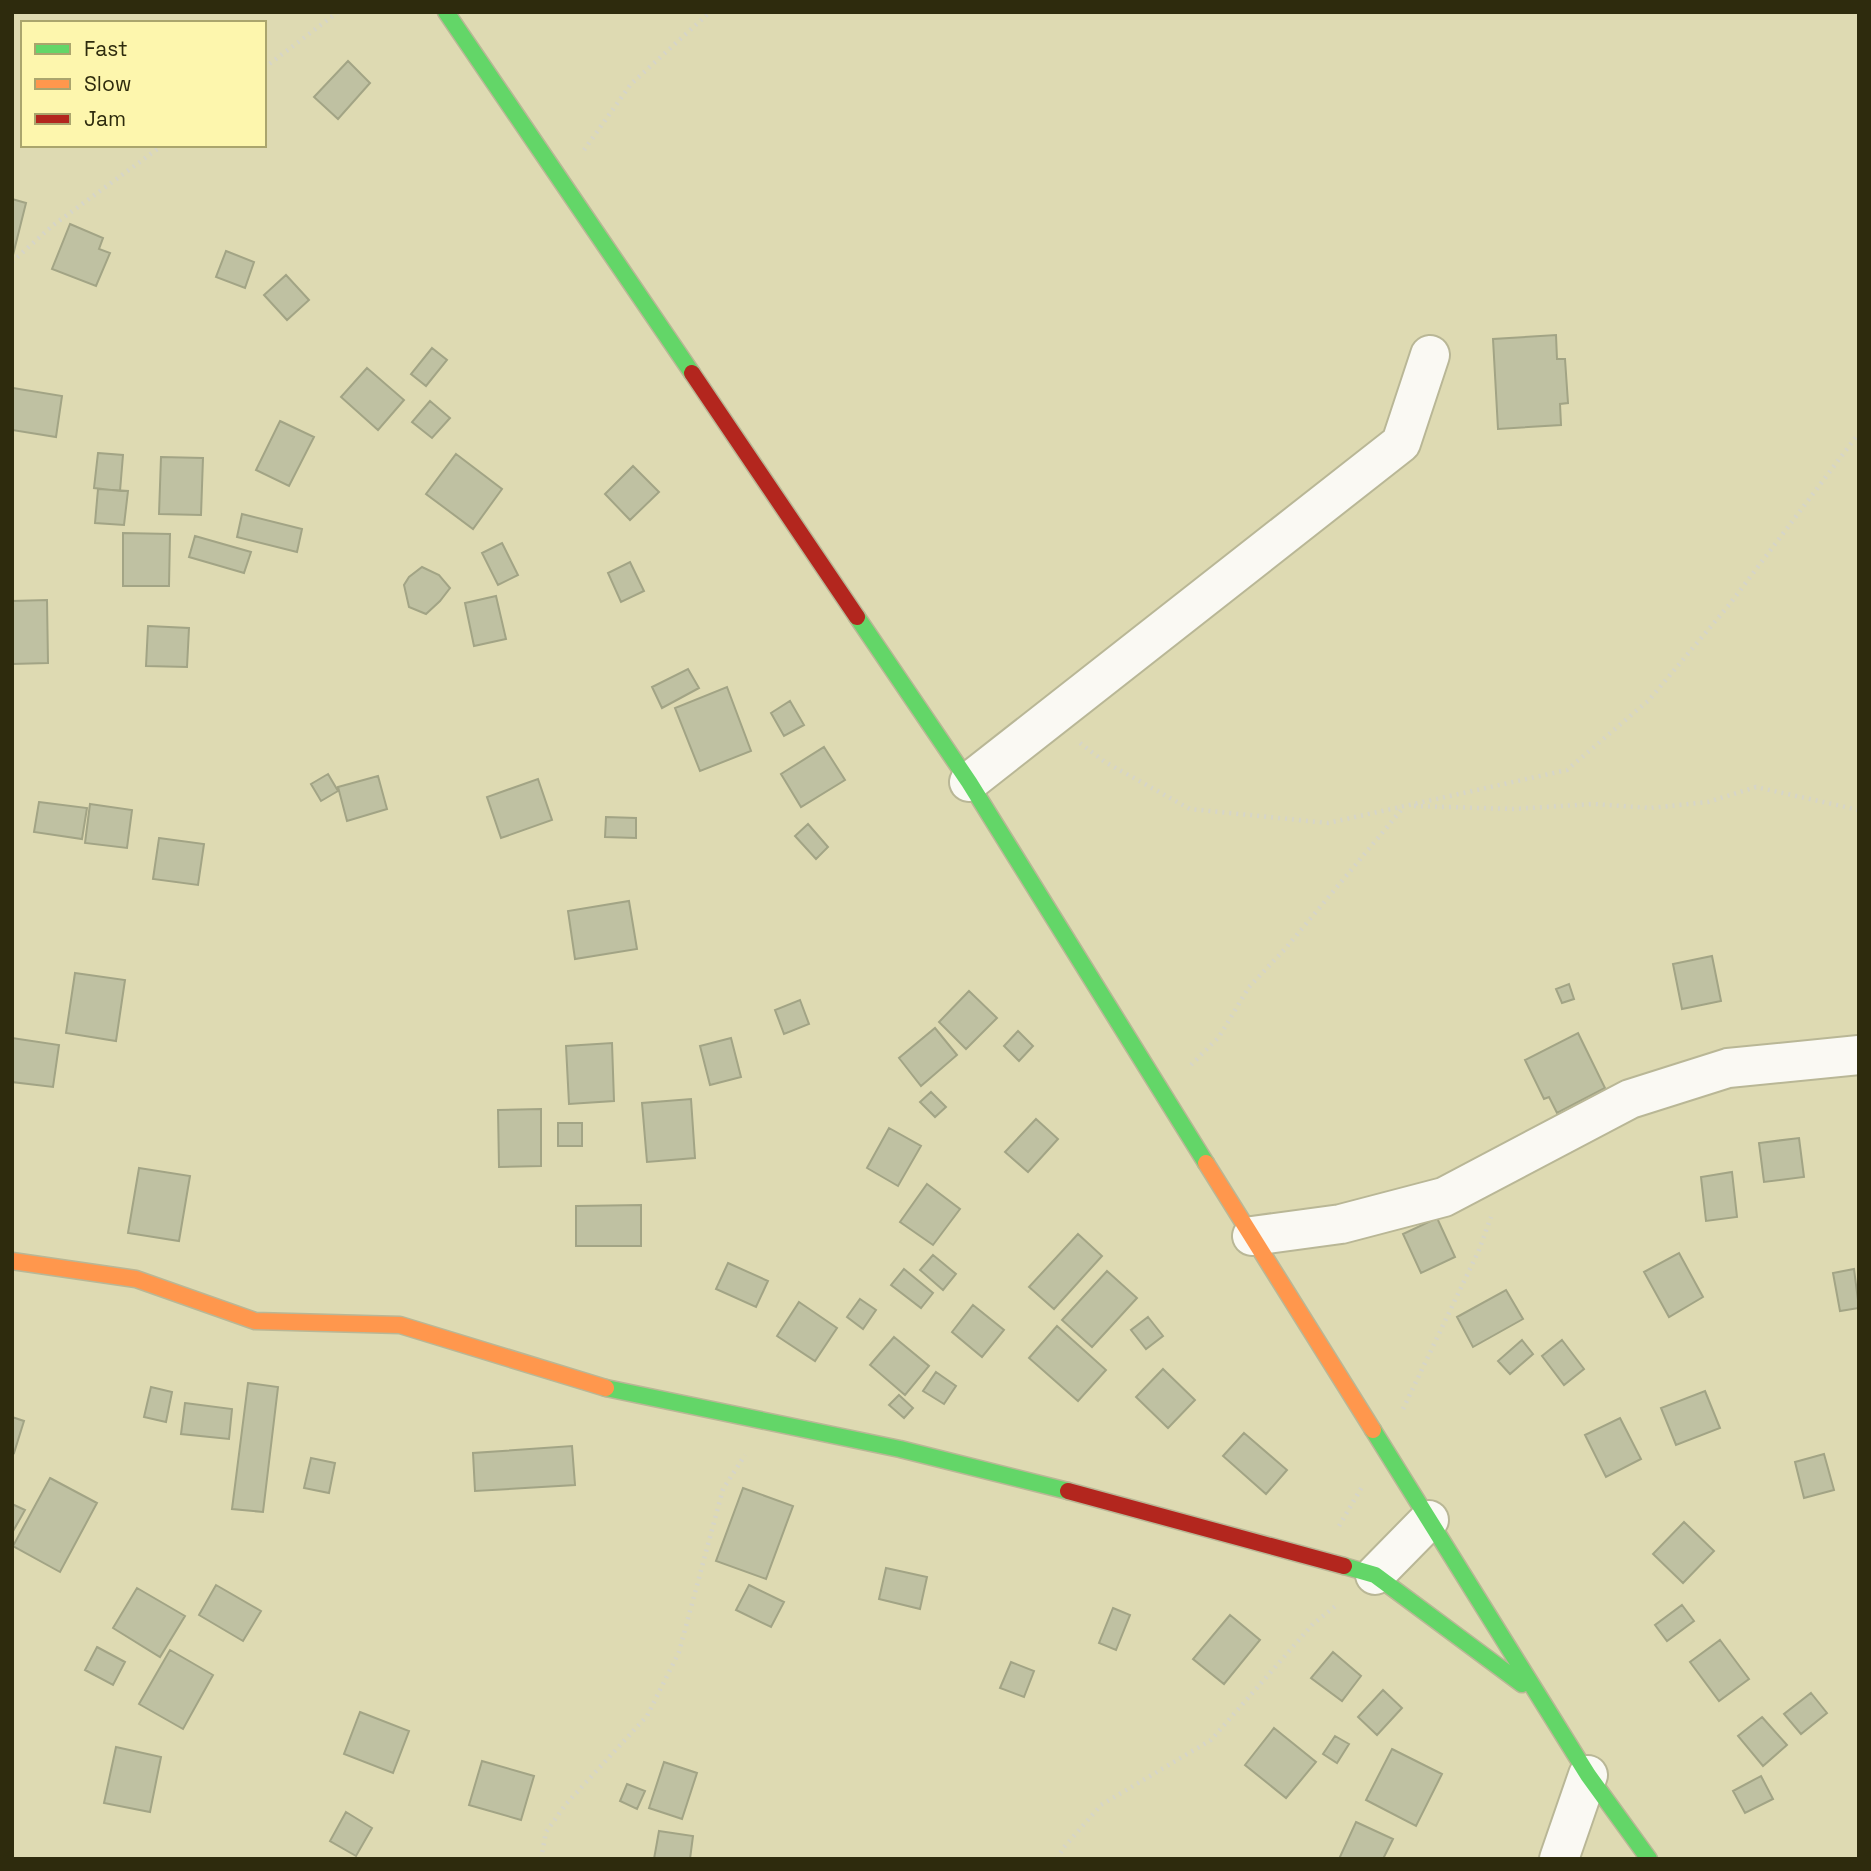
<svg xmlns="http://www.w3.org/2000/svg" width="1871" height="1871" font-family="'Space Grotesk',sans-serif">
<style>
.building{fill:#bfc1a2;stroke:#a2a485;stroke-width:2}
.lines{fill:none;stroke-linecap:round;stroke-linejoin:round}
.street-casing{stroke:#b9b796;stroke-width:42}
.fast-casing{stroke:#b9b796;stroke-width:19}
.slow-casing{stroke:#b9b796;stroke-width:19}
.jam-casing{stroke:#b9b796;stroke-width:19}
.path{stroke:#d6d5c8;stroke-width:4.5;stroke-dasharray:2 5;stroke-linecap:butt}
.street{stroke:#faf9f3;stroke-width:38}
.fast{stroke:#63d668;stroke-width:16}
.slow{stroke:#ff974d;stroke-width:16}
.jam{stroke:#b3261e;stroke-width:16}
</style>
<rect width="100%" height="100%" fill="#dedab2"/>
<path class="building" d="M348 61 370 83 338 119 314 97Z
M12 199 26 203 13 255H12Z
M70 224 103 238 99 249 110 253 96 286 52 269Z
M226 251 254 262 245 288 216 277Z
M286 275 309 300 287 320 264 295Z
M1556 335 1557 359H1565L1568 403 1560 404 1561 425 1498 429 1493 339Z
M432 348 447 360 426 386 411 374Z
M367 368 404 400 378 430 341 397Z
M13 388 62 396 56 437 12 430Z
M430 401 450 418 432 438 412 422Z
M280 421 314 437 289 486 256 470Z
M98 453 123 455 120 491 94 488Z
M456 454 502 489 473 529 426 494Z
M161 457 203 458 201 515 159 514Z
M633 466 659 492 630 520 605 494Z
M98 489 128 491 124 525 95 523Z
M242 514 302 529 297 552 237 537Z
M123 533 170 534 169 586H123Z
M195 536 251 552 244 573 189 557Z
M502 543 518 575 498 585 482 553Z
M630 562 644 591 621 602 608 573Z
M422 567 439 575 450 588 440 601 426 614 409 607 404 585 409 577Z
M496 596 506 639 474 646 465 603Z
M47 600 48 663 12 664V601Z
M148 626 189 628 187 667 146 666Z
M688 669 699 688 662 708 652 687Z
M727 687 751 751 700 771 675 708Z
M790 701 804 725 784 736 771 713Z
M824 747 845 780 801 807 781 774Z
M328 774 338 791 321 801 311 784Z
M378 776 387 809 347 821 338 787Z
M538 779 552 820 501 838 487 797Z
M39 802 87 808 82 839 34 832Z
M90 804 132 810 127 848 85 843Z
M606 817 636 818V838L605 837Z
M808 824 828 847 816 859 795 836Z
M159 838 204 844 198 885 153 879Z
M629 901 637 949 575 959 568 911Z
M1712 956 1721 1001 1682 1009 1673 964Z
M75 973 125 980 116 1041 66 1033Z
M1569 984 1574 999 1562 1003 1556 989Z
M969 991 997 1018 966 1049 939 1022Z
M800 1000 809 1024 784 1034 775 1010Z
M935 1028 957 1055 921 1086 899 1058Z
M1018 1031 1033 1046 1019 1061 1004 1046Z
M1578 1033 1605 1088 1557 1113 1549 1097 1544 1099 1525 1060Z
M12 1038 59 1045 53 1087 12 1082Z
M731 1038 741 1077 710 1085 700 1046Z
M612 1043 614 1101 569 1104 566 1046Z
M931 1092 946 1107 935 1117 920 1102Z
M691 1099 695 1158 647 1162 642 1103Z
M541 1109V1166L499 1167 498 1110Z
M1036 1119 1058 1139 1028 1172 1005 1152Z
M558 1123H582V1146H558Z
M889 1128 921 1146 898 1186 867 1168Z
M1799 1138 1804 1177 1764 1182 1759 1143Z
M139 1168 190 1176 179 1241 128 1233Z
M1732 1172 1737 1217 1706 1221 1701 1177Z
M927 1184 960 1209 933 1245 900 1222Z
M641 1205V1246H576V1206Z
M1437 1218 1455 1257 1421 1273 1403 1234Z
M1078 1234 1102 1256 1054 1309 1029 1287Z
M1679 1253 1703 1297 1669 1317 1644 1272Z
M933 1255 956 1274 943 1290 920 1270Z
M728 1263 768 1281 756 1307 716 1289Z
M904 1269 933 1293 921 1308 891 1285Z
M1854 1269 1859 1308 1840 1311 1833 1273Z
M1107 1271 1137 1298 1092 1347 1062 1320Z
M1506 1290 1523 1319 1473 1347 1457 1317Z
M860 1299 876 1310 863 1329 847 1317Z
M799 1302 837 1328 815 1361 777 1336Z
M973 1305 1004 1330 982 1357 952 1332Z
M1148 1317 1163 1336 1146 1349 1131 1330Z
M1057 1326 1106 1370 1078 1401 1029 1358Z
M894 1337 929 1366 905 1395 870 1365Z
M1522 1340 1533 1354 1510 1374 1498 1361Z
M1562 1340 1584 1369 1564 1385 1542 1356Z
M1163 1369 1195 1400 1168 1428 1136 1397Z
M936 1372 956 1386 944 1404 923 1391Z
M248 1383 278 1387 263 1512 232 1509Z
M151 1387 172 1392 166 1422 144 1417Z
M1705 1391 1720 1428 1676 1445 1661 1408Z
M899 1395 913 1408 904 1418 889 1405Z
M185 1403 232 1409 229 1439 181 1434Z
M12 1417 24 1421 14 1453 12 1452Z
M1620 1418 1641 1459 1606 1477 1585 1435Z
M1244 1433 1287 1470 1266 1494 1223 1456Z
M572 1446 575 1485 475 1491 473 1453Z
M1824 1454 1834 1490 1804 1498 1795 1462Z
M311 1458 335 1463 329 1493 304 1488Z
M50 1478 97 1503 60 1572 13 1546Z
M743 1488 793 1506 766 1579 716 1561Z
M12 1504 25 1510 12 1533Z
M1684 1522 1714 1551 1683 1583 1653 1554Z
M886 1568 927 1577 920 1609 879 1599Z
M216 1585 261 1611 243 1641 199 1615Z
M749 1585 784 1602 771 1627 736 1610Z
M137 1588 185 1616 160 1657 113 1628Z
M1682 1605 1694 1621 1667 1641 1655 1625Z
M1113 1608 1130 1615 1116 1650 1099 1643Z
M1230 1615 1260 1640 1224 1684 1193 1659Z
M1720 1640 1749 1679 1719 1701 1690 1662Z
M97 1647 125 1662 113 1685 85 1670Z
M170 1650 213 1675 183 1729 139 1704Z
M1333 1652 1361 1676 1342 1701 1311 1678Z
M1011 1662 1034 1671 1024 1697 1000 1688Z
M1383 1690 1402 1708 1377 1735 1358 1717Z
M1811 1693 1827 1713 1801 1734 1784 1714Z
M360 1712 409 1731 393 1773 344 1754Z
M1762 1717 1787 1745 1763 1766 1738 1736Z
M1274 1728 1316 1762 1286 1798 1245 1765Z
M1335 1736 1349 1744 1337 1763 1323 1754Z
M116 1747 161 1757 150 1812 104 1803Z
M1392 1749 1442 1774 1416 1826 1366 1800Z
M482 1761 534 1776 521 1820 469 1805Z
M664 1762 697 1773 682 1819 649 1808Z
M1761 1776 1773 1799 1745 1813 1733 1791Z
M627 1784 645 1791 637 1809 620 1801Z
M346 1812 372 1828 356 1856 330 1841Z
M1356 1822 1393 1839 1383 1859H1339Z
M659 1831 693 1836 690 1859H654Z"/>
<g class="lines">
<g class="street-casing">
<path id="street" d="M969 782 1401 443 1430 355
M1252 1236 1341 1224 1444 1197 1630 1099 1728 1068 1859 1055
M1375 1575 1429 1520
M1559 1859 1588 1775"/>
</g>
<g class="fast-casing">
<path id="fast" d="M446 12 692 373
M857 617 969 782 1206 1163
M606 1388 900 1449 1068 1491
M1373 1430 1588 1775 1649 1859
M1344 1566 1375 1575 1522 1684"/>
</g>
<g class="slow-casing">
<path id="slow" d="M1206 1163 1373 1430
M12 1261 136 1279 255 1321 400 1325 606 1388"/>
</g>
<g class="jam-casing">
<path id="jam" d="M692 373 857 617
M1068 1491 1344 1566"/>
</g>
<path class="path" d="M264 68 338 12
M584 150 631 84 710 12
M12 262 52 226 163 145
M1080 743 1105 762 1190 809 1328 823 1567 770 1649 700 1729 605 1859 433
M1414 806 1513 809 1594 804 1650 808 1708 802 1756 787 1859 810
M1191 1065 1219 1037 1249 987 1285 949 1403 808
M1403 1409 1479 1250 1491 1217
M1339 1526 1363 1485
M541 1859 546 1832 566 1804 647 1716 679 1652 723 1489 745 1455
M1057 1859 1064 1847 1101 1805 1211 1740 1313 1624 1338 1604"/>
<use href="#street" class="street"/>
<use href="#fast" class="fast"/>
<use href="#slow" class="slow"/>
<use href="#jam" class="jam"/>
</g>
<rect width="1871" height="1871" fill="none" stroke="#2e2b0d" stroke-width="28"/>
<rect x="21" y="21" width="245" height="126" fill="#fdf6ad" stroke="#aaa56d" stroke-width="2"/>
<rect x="35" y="44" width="35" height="10" fill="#63d668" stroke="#aaa56d" stroke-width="2"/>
<text x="84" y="56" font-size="21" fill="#2e2b0d">Fast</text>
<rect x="35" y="79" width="35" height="10" fill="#ff974d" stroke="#aaa56d" stroke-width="2"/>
<text x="84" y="91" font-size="21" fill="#2e2b0d">Slow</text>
<rect x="35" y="114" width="35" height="10" fill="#b3261e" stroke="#aaa56d" stroke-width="2"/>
<text x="84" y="126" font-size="21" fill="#2e2b0d">Jam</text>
</svg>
